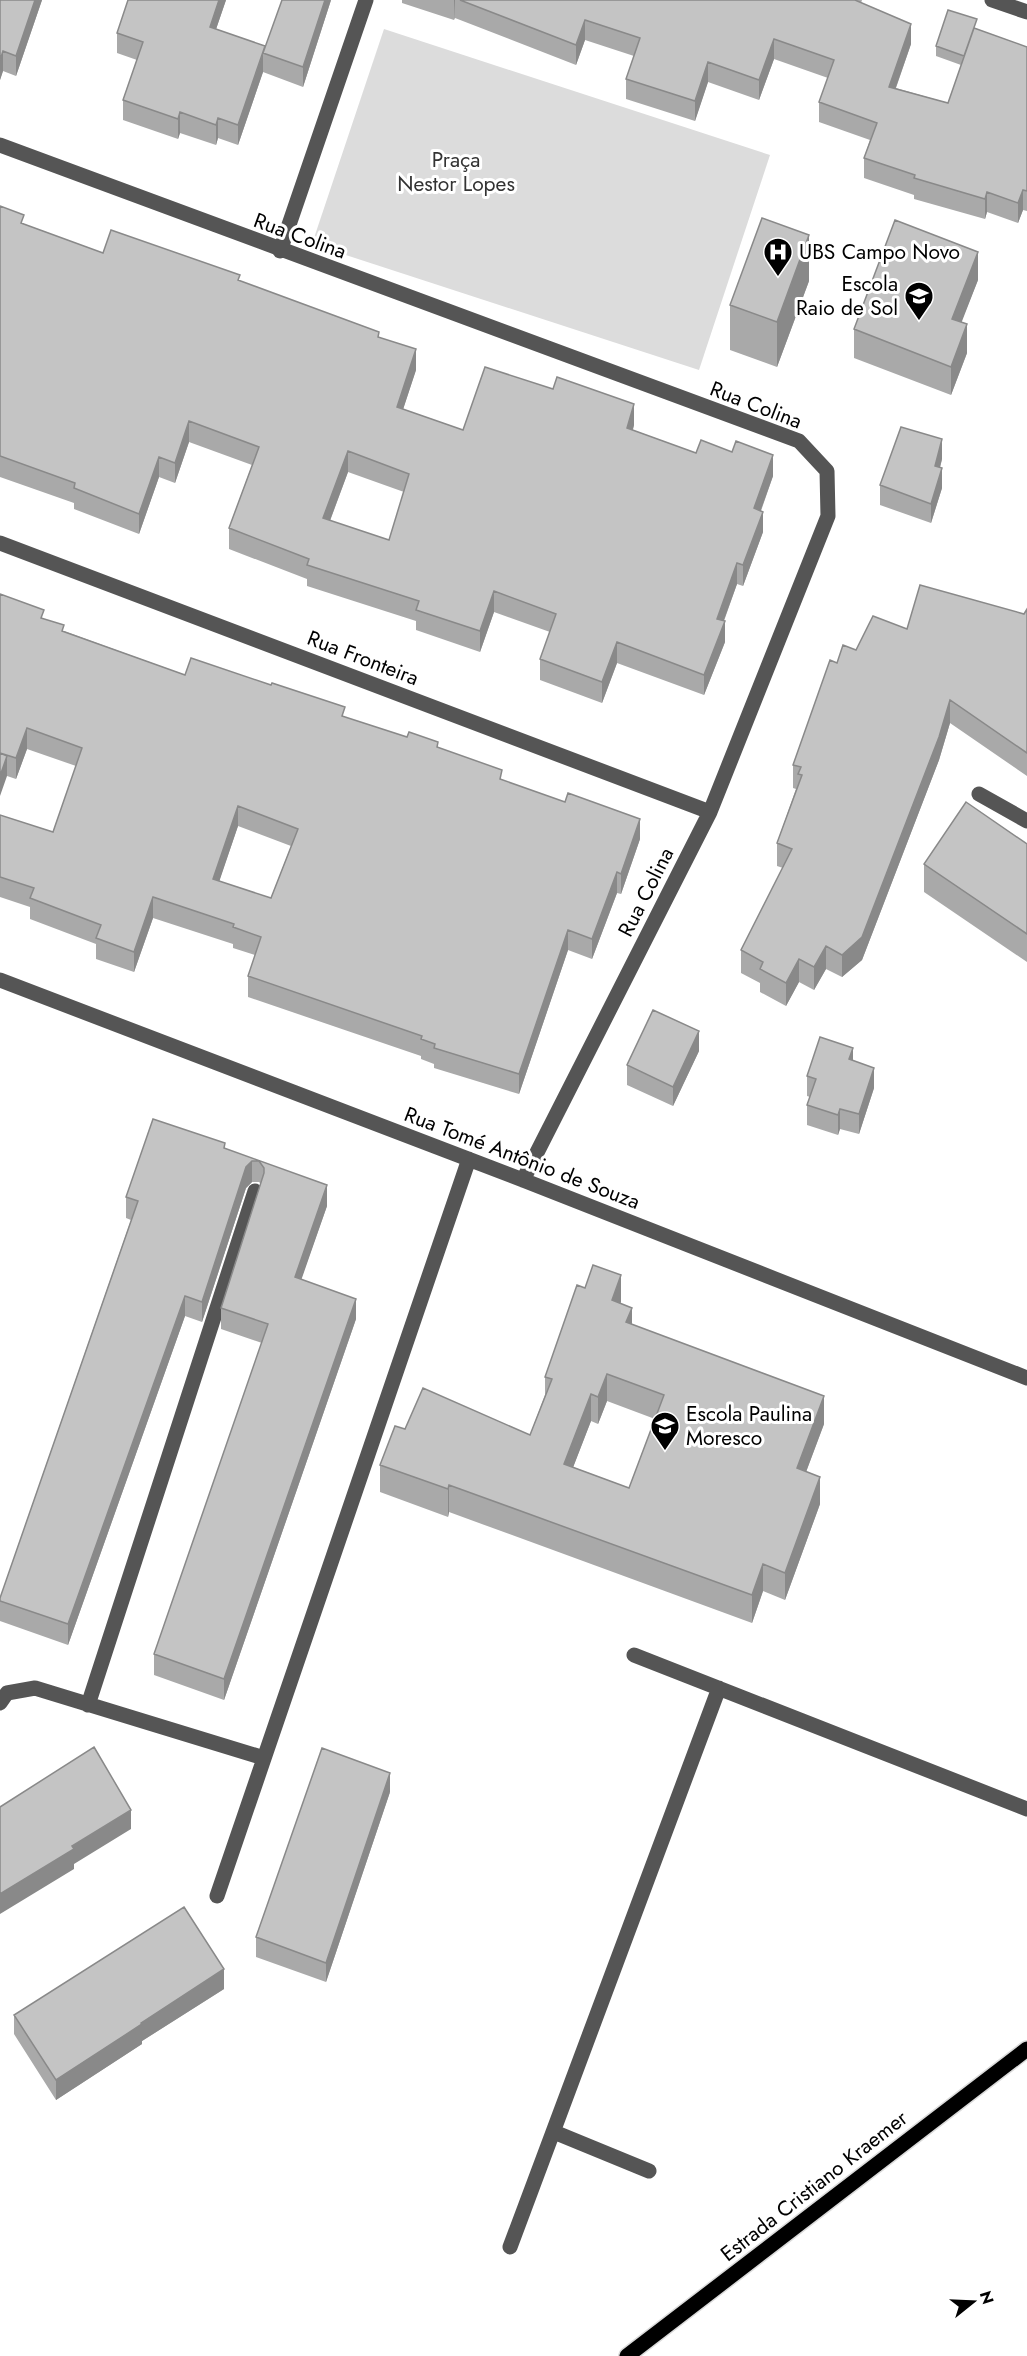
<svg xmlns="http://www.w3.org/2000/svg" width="1027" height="2356" font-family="Jost,sans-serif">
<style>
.green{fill:#dcdcdc}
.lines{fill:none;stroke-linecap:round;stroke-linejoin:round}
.major-casing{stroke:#dbdbdb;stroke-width:18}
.minor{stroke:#555;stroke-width:15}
.major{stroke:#000;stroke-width:15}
.wall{fill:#a9a9a9;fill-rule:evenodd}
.shaded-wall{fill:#898989}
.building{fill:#c4c4c4;stroke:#898989;stroke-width:1.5;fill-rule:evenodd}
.labels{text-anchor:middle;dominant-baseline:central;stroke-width:6;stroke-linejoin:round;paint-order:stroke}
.park-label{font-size:21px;fill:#333;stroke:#fff}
.street-label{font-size:21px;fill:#000;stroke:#fff}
.poi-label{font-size:21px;fill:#000;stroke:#fff;text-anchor:start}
</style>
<rect width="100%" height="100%" fill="#fff"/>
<path class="green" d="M384 29 770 155 699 370 312 244Z"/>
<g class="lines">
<g class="major-casing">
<path id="major" d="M627 2356 1027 2049"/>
</g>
<path class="minor" d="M992 0 1027 12
M0 145 799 441 827 471 828 516 710 812 523 1180
M280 251 366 0
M0 543 710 812
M979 794 1027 821
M0 980 523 1180 1027 1378
M634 1655 1027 1809
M0 1703 7 1693 35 1688 264 1758
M88 1705 255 1191
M217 1896 469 1159
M554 2132 649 2171
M510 2247 719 1688"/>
<use href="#major" class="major"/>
</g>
<path class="wall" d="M0 0H42L16 76 3 71 0 80Z
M226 0 216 29 265 46 331 0 303 87 263 72 238 145 218 138 216 145 180 133 178 139 123 120V100L137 60 117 53V33Z
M402 0H862L861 3 911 44 896 88 948 103 961 65 936 56V46L977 29 1027 47V211L1023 210 1018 223 987 212 985 219 914 199V195L864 178V158L870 140 819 122V102L828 78 774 59 759 100 708 82 695 121 626 99V79L634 56 585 40 576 65 455 18 454 20 402 3Z
M0 206 24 224 103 253 240 281 379 337 416 370 403 409 463 430 634 425 633 430 696 453 773 476 761 511 763 532 743 586 737 584 724 621 725 642 704 695 617 663 602 703 540 680V659L550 632 494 612 480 652 416 630V621L307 586V579L229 549V528L252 465 189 442 175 483 159 477 139 534 74 509V503L0 477ZM348 472 404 492 389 540 330 521Z
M978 280 961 322 967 353 951 395 854 358V329Z
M809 281 777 367 730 350V305Z
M942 459 940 468 942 488 931 523 880 505V485Z
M0 594 44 619 64 631 185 675 345 717 438 748 502 780 640 839 621 894 617 893 592 959 568 950 519 1094 434 1068V1064L421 1059V1056L248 997V976L255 955 233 948V944L153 918 134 972 96 959V944L30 919V907L0 897V815L53 832 76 766 27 749 16 779 7 776ZM238 826 291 846 271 898 219 881Z
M1027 609V776L950 723 939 760 862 960 842 977 826 969 814 990 799 982 786 1006 760 992V983L741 973V950L783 868 777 866V843L796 789 793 788V765L837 663 856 650 907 629 1024 614Z
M1027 844V962L924 892V864Z
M699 1051 673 1106 627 1085V1065Z
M853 1061 874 1088 859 1134 840 1129 838 1135 807 1125V1105L810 1097 807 1096V1076Z
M225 1149 327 1185V1206L301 1279 356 1319 224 1700 154 1675V1654L262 1343 221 1329V1308L261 1184 259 1182H252L246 1188 202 1322 185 1316 68 1645 0 1621V1598L131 1220 126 1218V1197Z
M621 1302 620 1304 632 1324 824 1424 806 1472 820 1504 785 1600 763 1591 752 1623 449 1512 448 1517 380 1492V1465L405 1429 530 1435 545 1395V1377ZM607 1401 655 1419 629 1488 573 1467 591 1421 598 1424Z
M390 1792 326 1982 256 1957V1937Z
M224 1989 142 2041V2044L56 2100 14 2034V2015Z"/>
<path class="shaded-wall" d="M35 0H42L16 76V56Z
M219 0H226L210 47V27Z
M325 0H331L303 87V67Z
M454 0H455L454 20Z
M585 20V40L576 65V45Z
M911 24V44L889 107V87Z
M774 39V59L759 100V80Z
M3 51V71L0 80V60Z
M263 53V72L238 145V125Z
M708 62V82L695 121V101Z
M180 112V133L178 139V119Z
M218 118V138L216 145V125Z
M1023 190V210L1018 223V203Z
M987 192V212L985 219V199Z
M809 235V281L777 367V322Z
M978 252V280L952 347V319Z
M967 324V353L951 395V367Z
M416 349V370L397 428V407Z
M634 404V425L627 448V428Z
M189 421V442L175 483V463Z
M942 439V459L935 486V466Z
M348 451V472L323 539V518Z
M773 455V476L754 529V508Z
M159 457V477L139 534V514Z
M942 468V488L931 523V504Z
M763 512V532L743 586V565Z
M737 563V584L717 639V619Z
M494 591V612L480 652V631Z
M725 621V642L704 695V675Z
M617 642V663L602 703V682Z
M950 700V723L939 760 862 960 842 977V955Z
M27 728V749L16 779V758Z
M7 756V776L0 796V776Z
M238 806V826L213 900V879Z
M640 819V839L621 894V874Z
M617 872V893L592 959V939Z
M153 897V918L134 972V952Z
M568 930V950L519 1094V1074Z
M826 946V969L814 990V967Z
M799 959V982L786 1006V983Z
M699 1031V1051L673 1106V1087Z
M853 1048V1067L849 1059Z
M874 1068V1088L859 1134V1114Z
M840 1109V1129L838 1135V1115Z
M252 1161V1182L246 1188 202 1322V1302L246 1167Z
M327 1185V1206L295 1298V1277Z
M621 1275V1302L612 1328V1300Z
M185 1296V1316L68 1645V1624Z
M356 1299V1319L224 1700V1679Z
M632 1308V1335L626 1322Z
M607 1374V1401L598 1424V1397Z
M591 1394V1421L564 1491V1464Z
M824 1396V1424L797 1496V1468Z
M820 1477V1504L785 1600V1573Z
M449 1485V1512L448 1517V1489Z
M763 1564V1591L752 1623V1595Z
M390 1773V1792L326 1982V1963Z
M131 1810V1829L74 1864V1869L0 1914V1894L72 1846Z
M224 1969V1989L142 2041V2044L56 2100V2080L141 2023Z"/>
<path class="building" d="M0 0H35L16 56 3 51 0 60Z
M128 0H219L210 27 265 46 238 125 218 118 216 125 180 112 178 119 123 100 143 42 117 33Z
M282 0H325L303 67 263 53Z
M460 0H855L911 24 889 87 948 103 974 28 1027 47V191L1023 190 1018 203 987 192 985 199 914 178 915 175 864 158 877 123 819 102 834 60 774 39 759 80 708 62 695 101 626 79 640 38 585 20 576 45Z
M948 10 977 19 964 56 936 46Z
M0 206 24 215 21 223 103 253 111 230 240 275 238 280 379 332 378 337 416 349 397 407 463 430 485 367 553 389 557 377 634 404 627 428 696 453 701 440 732 452 736 441 773 455 754 508 763 512 743 565 737 563 717 619 725 621 704 675 617 642 602 682 540 659 556 614 494 591 480 631 416 610 419 601 307 565 309 559 229 528 259 447 189 421 175 463 159 457 139 514 74 488 75 483 0 456ZM348 451 409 474 389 540 323 518Z
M762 218 809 235 777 322 730 305Z
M895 220 978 252 952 319 967 324 951 367 854 329Z
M901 427 942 439 935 466 942 468 931 504 880 485Z
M920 585 1024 614 1027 609V753L950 700 939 737 862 937 842 955 826 946 814 967 799 959 786 983 760 969 763 962 741 950 792 849 777 843 802 775 798 774 801 767 793 765 830 660 837 663 843 645 856 650 873 616 907 629Z
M0 594 44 610 41 618 64 625 62 631 185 675 191 658 271 685 272 683 345 707 342 716 407 737 409 732 438 742 437 747 502 770 500 779 565 802 568 793 640 819 621 874 617 872 592 939 568 930 519 1074 434 1048 435 1044 421 1039 422 1036 248 976 261 937 233 927 234 924 153 897 134 952 96 938 101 925 30 898 34 888 0 877V815L53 832 82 748 27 728 16 758 0 753ZM238 806 298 829 271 898 213 879Z
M0 753 7 756 0 776Z
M966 802 1027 844V934L924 864Z
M653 1010 699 1031 673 1087 627 1065Z
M820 1037 853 1048 849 1059 874 1068 859 1114 840 1109 838 1115 807 1105 816 1079 807 1076Z
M153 1119 225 1143 224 1148 327 1185 295 1277 356 1299 224 1679 154 1654 268 1324 221 1308 264 1173V1168L259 1161H252L246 1167 202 1302 185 1296 68 1624 0 1601V1598L138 1201 126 1197Z
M593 1265 621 1275 612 1300 632 1308 626 1322 824 1396 797 1468 820 1477 785 1573 763 1564 752 1595 449 1485 448 1489 380 1465 395 1426 405 1429 423 1388 530 1435 552 1379 545 1377 577 1285 585 1288ZM607 1374 664 1395 629 1488 564 1464 591 1394 598 1397Z
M94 1747 131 1810 72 1846 74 1849 0 1894V1807Z
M322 1748 390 1773 326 1963 256 1937Z
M184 1907 224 1969 141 2023 142 2024 56 2080 14 2015Z"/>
<defs>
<g id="hospital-pin" transform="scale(1.5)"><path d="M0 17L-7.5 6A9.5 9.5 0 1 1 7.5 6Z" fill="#000" stroke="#fff"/><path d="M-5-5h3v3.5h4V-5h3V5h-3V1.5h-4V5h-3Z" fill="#fff"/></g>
<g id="school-pin" transform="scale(1.5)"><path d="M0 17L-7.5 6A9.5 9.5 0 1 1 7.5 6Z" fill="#000" stroke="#fff"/><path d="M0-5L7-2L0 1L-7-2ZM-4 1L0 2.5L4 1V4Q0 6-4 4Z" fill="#fff"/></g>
</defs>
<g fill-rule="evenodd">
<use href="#hospital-pin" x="778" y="252"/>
<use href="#school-pin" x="919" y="296"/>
<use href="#school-pin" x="665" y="1426"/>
</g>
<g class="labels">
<g class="park-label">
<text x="456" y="160">Praça<tspan x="456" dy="24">Nestor Lopes</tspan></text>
</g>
<g class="street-label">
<text transform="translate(300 236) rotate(20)">Rua Colina</text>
<text transform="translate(756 405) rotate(21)">Rua Colina</text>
<text transform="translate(363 658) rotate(21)">Rua Fronteira</text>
<text transform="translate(646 892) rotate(-63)">Rua Colina</text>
<text transform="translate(522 1158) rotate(21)">Rua Tomé Antônio de Souza</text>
<text transform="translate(814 2186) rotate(-38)">Estrada Cristiano Kraemer</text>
</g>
<g class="poi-label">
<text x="799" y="252">UBS Campo Novo</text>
<text x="898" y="284" text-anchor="end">Escola<tspan x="898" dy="24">Raio de Sol</tspan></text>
<text x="686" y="1414">Escola Paulina<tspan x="686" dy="24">Moresco</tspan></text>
</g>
</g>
<g transform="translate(973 2302) rotate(72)" stroke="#ffffff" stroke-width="4.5" paint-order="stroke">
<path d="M0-4.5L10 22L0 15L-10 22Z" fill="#000000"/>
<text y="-9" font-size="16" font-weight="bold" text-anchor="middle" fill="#000000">N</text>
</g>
</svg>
